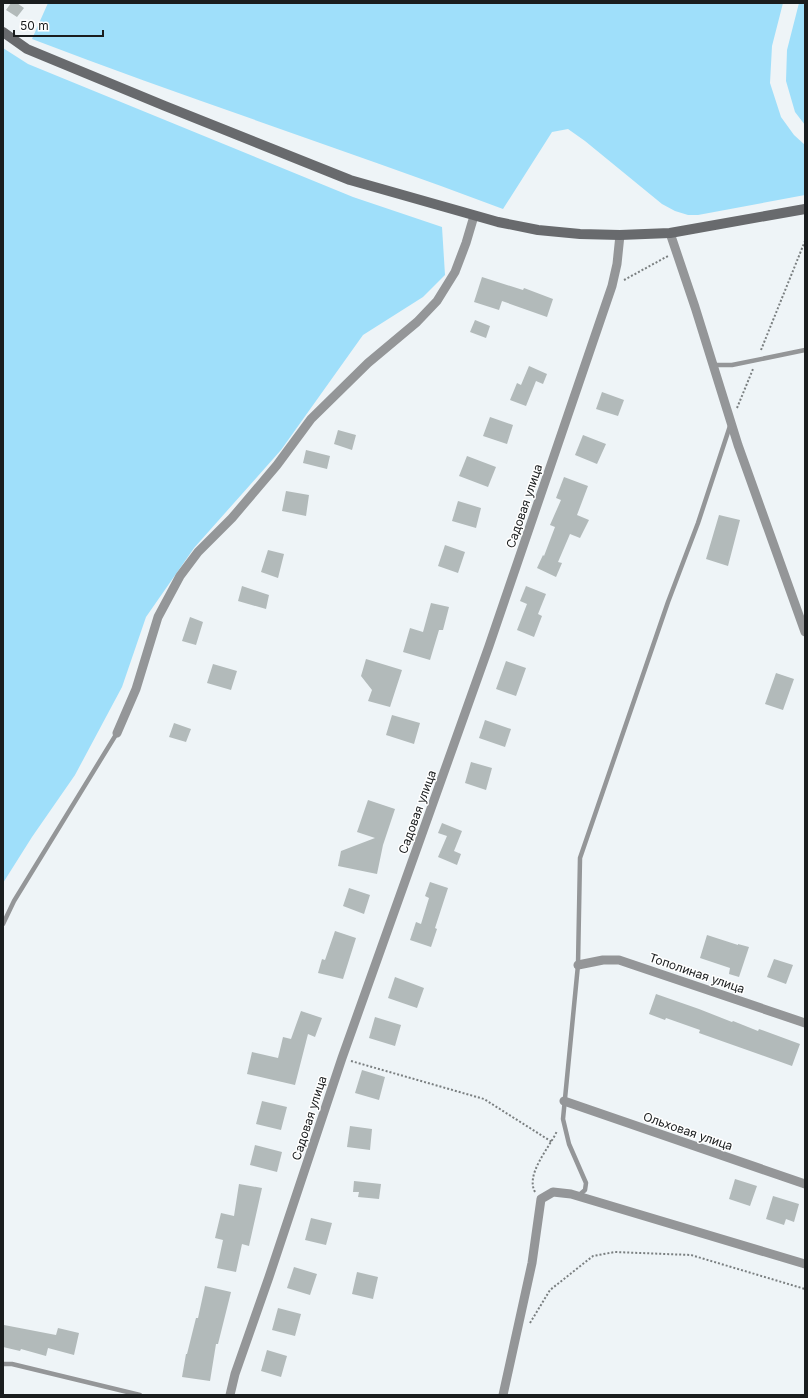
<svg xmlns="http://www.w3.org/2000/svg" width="808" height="1398" font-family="Inter,sans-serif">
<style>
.green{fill:#9fdffa}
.building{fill:#b2baba}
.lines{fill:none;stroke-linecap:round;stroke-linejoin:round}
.path{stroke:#7a7f80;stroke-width:2;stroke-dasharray:2 2;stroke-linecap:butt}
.lane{stroke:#949698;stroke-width:4.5}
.street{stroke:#949698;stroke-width:9}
.secondary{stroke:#686a6d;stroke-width:10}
.labels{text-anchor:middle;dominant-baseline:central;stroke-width:3;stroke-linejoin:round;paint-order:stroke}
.street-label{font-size:12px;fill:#1a1d1e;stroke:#fff}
</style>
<rect width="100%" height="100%" fill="#eef4f7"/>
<path class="green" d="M48 3H783L772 46 770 83 781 117 794 135 805 145V195L698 215H688L675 211 662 204 585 141 568 129 552 132 503 209C347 150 188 99 32 39Z
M799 3H805V125L795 112 786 81 787 50Z
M3 48 28 64 353 197 442 227 445 275 423 297 363 335 281 450 194 548 146 617 122 687 75 775 32 837 3 883Z"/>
<path class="building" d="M11 3H17L24 8 17 17 6 10Z
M482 277 523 290 524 288 553 299 547 317 502 301 499 310 474 302Z
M475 320 490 326 486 338 470 332Z
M529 366 547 374 543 384 536 381 526 406 510 400 517 383 521 385Z
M602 392 624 400 618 416 596 409Z
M490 417 513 425 507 444 483 436Z
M338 430 356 435 352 450 334 444Z
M583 435 606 444 597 464 575 455Z
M306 450 330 456 327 469 303 463Z
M467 456 496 467 488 487 459 476Z
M564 477 588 486 577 515 589 520 580 538 570 534 558 562 562 563 556 577 537 568 543 555 544 556 555 527 550 525 561 500 556 498Z
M286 491 309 495 306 516 282 511Z
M458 501 481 508 476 528 452 521Z
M719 515 740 520 728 566 706 559Z
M445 545 465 552 458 573 438 566Z
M268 550 284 554 278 578 261 572Z
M242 586 269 595 266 609 238 601Z
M526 586 546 594 538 614 542 616 534 637 517 630 527 604 520 601Z
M431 603 449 607 443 630H439L430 660 403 652 410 628 423 632Z
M190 617 203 622 196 645 182 641Z
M366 659 402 670 390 707 368 701 372 690 361 676Z
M506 661 526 668 516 696 496 689Z
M213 664 237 671 231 690 207 683Z
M776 673 794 679 783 710 765 704Z
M392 715 420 723 414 744 386 735Z
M485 720 511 729 505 747 479 738Z
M174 723 191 729 186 742 169 737Z
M471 762 492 768 486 790 465 783Z
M368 800 395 809 383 845 377 874 338 866 341 851 375 838 357 832Z
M442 823 462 831 454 851 461 854 457 865 438 857 447 836 438 833Z
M430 882 448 888 435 928 437 929 431 947 410 940 416 922 421 924 429 898 425 896Z
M349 888 370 895 364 914 343 906Z
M335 931 356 938 343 979 318 973 322 959 325 960Z
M707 935 738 945V944L749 947 739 977 729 974 730 968 700 958Z
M774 959 793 965 786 984 767 977Z
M395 977 424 988 417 1008 388 998Z
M656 994 699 1009 732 1022 733 1021 758 1031 759 1029 800 1044 792 1066 699 1033 700 1030 666 1018 665 1020 649 1014Z
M301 1011 322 1018 315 1037 308 1034 295 1085 247 1074 252 1052 278 1058 283 1037 291 1039Z
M375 1017 401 1025 395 1046 369 1038Z
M362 1070 385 1077 379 1100 355 1093Z
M262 1101 287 1107 281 1130 256 1124Z
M350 1126 372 1129 370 1150 347 1147Z
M255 1145 282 1152 277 1172 250 1165Z
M735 1179 757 1186 750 1206 729 1199Z
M354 1181 381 1184 379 1199 358 1197 359 1192H353Z
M239 1184 262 1188 249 1246 242 1244 236 1272 217 1268 223 1240 215 1238 221 1213 234 1216Z
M773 1196 799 1204 794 1222 786 1219 784 1225 766 1219Z
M311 1218 332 1223 326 1245 305 1240Z
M294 1267 317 1274 310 1295 287 1288Z
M357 1272 378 1277 373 1299 352 1294Z
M205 1286 231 1292 218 1344H216L210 1381 182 1377 186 1354H187L196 1318H198Z
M278 1308 301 1314 295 1336 272 1330Z
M4 1325 56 1335 58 1328 79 1333 74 1355 48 1348 46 1356 21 1349 20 1351 3 1347V1330Z
M267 1350 287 1356 281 1377 261 1371Z"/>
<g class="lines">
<path class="path" d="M624 280 668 256
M761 350 805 241
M737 408 753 369
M351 1061 484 1099 552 1142
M535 1192C525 1174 550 1147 557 1131
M530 1323 550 1290 593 1256 615 1252 691 1255 805 1289"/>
<path class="lane" d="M713 365H732L805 350
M3 924 14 901 117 733
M578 1196 585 1190 586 1183 569 1144 563 1119 578 965 580 858 668 602 698 523 730 426
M3 1364H12L140 1395"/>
<path class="street" d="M670 233 695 307 738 445 805 632
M117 733 136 689 158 617 180 576 198 552 232 518 277 465 311 419 368 363 417 322 437 301 455 272 466 243 474 216
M578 965 603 960H619L805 1023
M564 1101 805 1184
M230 1395 235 1374 269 1277 342 1058 489 646 612 286 617 264 620 235
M503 1395 532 1263 541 1199 553 1192 571 1194 805 1264"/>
<path class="secondary" d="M3 32 27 49 165 106 350 180 498 222 538 230 580 234 620 235 670 233 805 209"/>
</g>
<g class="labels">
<g class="street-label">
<text transform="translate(524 506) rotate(-71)">Садовая улица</text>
<text transform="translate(417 812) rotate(-70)">Садовая улица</text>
<text transform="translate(697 973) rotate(19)">Тополиная улица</text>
<text transform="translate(309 1118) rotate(-72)">Садовая улица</text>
<text transform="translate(688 1131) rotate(19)">Ольховая улица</text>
</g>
</g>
<rect width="808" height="1398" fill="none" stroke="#1a1d1e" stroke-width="8"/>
<path d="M14 30v6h89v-6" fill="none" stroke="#1a1d1e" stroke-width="2"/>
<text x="20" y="30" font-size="12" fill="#1a1d1e" stroke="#ffffff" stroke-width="3" paint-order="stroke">50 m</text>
</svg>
